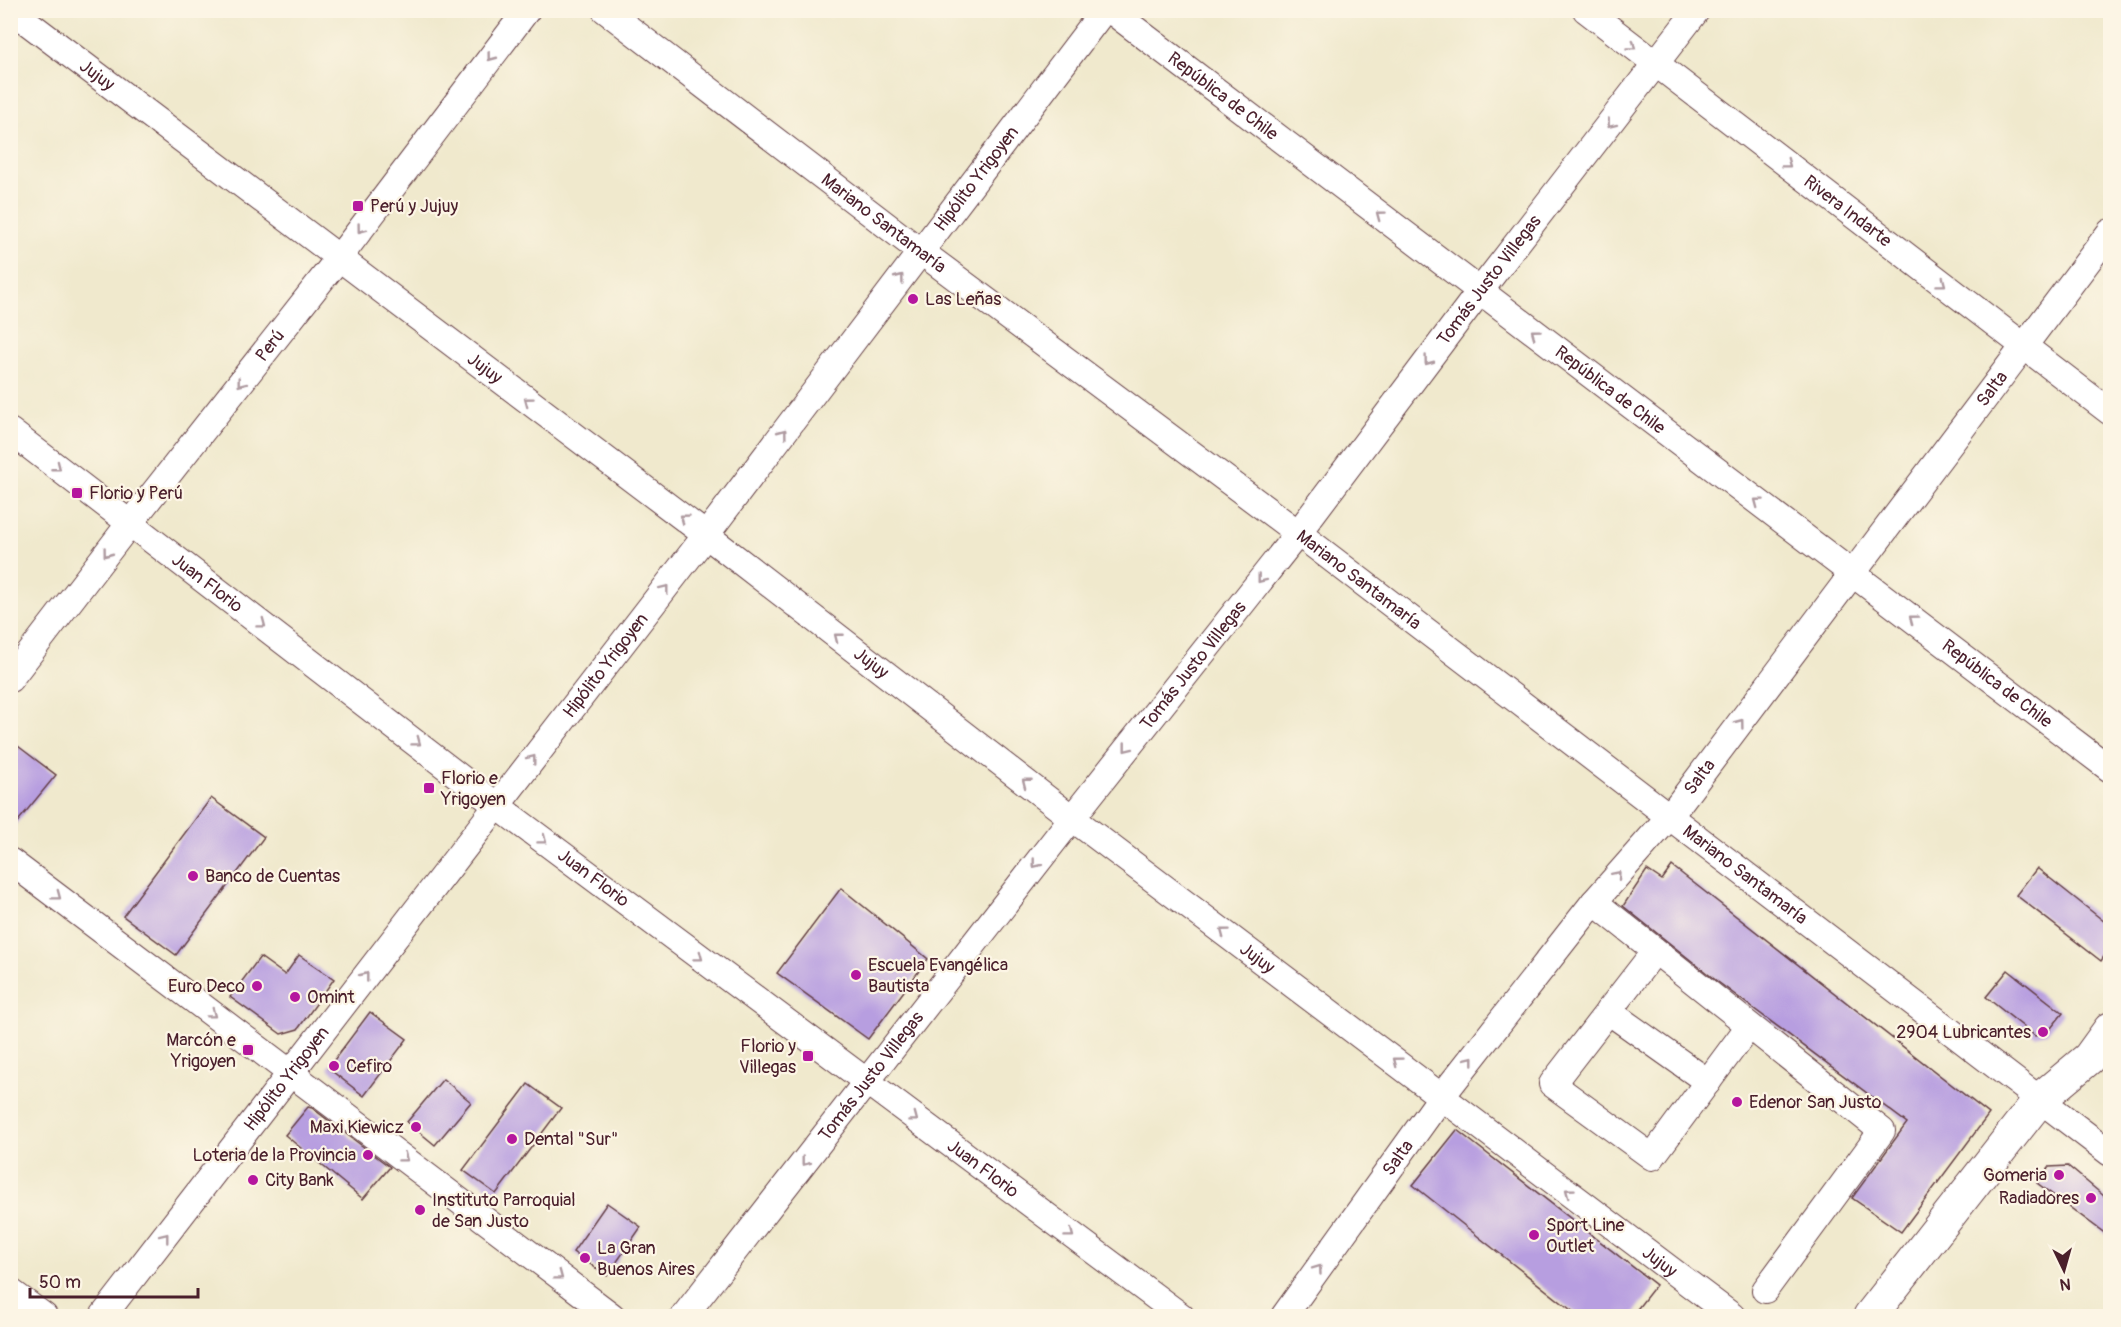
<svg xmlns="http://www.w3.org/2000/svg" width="2121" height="1327" font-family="Pangolin,sans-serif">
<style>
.building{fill:#b79ee0}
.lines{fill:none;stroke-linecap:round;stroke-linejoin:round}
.minor-casing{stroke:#633d43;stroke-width:28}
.major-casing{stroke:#633d43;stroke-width:35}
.minor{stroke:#fff;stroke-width:26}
.major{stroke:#fff;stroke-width:33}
.oneway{stroke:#ae9aa0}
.poi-dot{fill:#b5179e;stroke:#fcf5e5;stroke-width:2}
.labels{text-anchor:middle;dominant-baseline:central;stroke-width:4.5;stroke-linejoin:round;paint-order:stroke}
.street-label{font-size:18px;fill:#4a1f2b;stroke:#fcf5e5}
.poi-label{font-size:18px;fill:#4a1f2b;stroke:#fcf5e5;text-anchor:start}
</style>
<rect width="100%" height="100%" fill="#fcf5e5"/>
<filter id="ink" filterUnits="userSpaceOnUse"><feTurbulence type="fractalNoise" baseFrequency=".0167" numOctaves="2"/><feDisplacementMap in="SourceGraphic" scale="12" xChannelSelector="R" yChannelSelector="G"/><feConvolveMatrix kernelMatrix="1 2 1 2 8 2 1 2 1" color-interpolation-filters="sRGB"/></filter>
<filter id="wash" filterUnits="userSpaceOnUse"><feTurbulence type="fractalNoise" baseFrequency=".008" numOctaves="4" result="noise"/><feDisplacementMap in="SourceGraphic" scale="24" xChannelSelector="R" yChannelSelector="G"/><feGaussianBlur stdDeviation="1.35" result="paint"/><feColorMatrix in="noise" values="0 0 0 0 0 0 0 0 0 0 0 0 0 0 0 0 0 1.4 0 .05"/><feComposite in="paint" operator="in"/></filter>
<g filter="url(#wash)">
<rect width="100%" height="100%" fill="#f0e9cd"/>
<g id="blocks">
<path class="building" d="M10 740 56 775 10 831Z
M211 798 264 837 176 955 123 916Z
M1672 866 1989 1114 1901 1232 1852 1198 1907 1123 1718 982 1623 906 1647 870 1662 880Z
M2037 868 2110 926V948L2101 961 2016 895Z
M841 888 928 959 868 1039 777 973Z
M299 955 334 979 298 1029 281 1034 230 997 260 957 285 975Z
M2008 970 2063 1013 2047 1033 2035 1036 1986 997Z
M370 1012 407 1039 364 1096 328 1068Z
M443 1079 471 1102 435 1145 407 1122Z
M528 1084 561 1108 496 1194 463 1170Z
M308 1107 312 1108 390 1167 363 1199 285 1135Z
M1457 1130 1656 1285 1631 1317H1580L1413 1185Z
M2068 1166 2110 1201V1237L2037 1183 2049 1167Z
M607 1203 641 1227 607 1276 573 1252Z"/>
</g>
</g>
<g filter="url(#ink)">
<use href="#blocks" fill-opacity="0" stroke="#633d43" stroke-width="1.5"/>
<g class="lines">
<g class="minor-casing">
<g id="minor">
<path id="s1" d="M11 10 706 535 1072 818 1732 1316"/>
<path id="s2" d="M605 10 920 251 1298 533 2110 1153"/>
<path id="s3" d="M1110 10 2110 769"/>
<path id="s4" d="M1586 10 2110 412"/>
<path id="s5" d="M10 431 496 805 1181 1316"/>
<path id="s6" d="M10 679 130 523 338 259 527 10"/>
<path d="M10 861 612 1316"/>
<path d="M1594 902 1882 1131 1765 1290"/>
<path d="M1655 951 1552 1084 1652 1157 1749 1026"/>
<path d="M1608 1011 1708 1082"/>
<path d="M10 1291 44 1316"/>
<path id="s7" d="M103 1316 706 535 1104 10"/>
<path id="s8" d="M684 1316 1072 818 1298 533 1480 291 1697 10"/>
<path id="s9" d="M1284 1316 1442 1096 1594 902 1669 817 2110 232"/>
</g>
</g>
<g class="major-casing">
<path id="major" d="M1870 1316 2040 1099 2089 1058 2110 1029"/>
</g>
<use href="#minor" class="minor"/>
<use href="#major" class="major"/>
</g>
<defs><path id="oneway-chevron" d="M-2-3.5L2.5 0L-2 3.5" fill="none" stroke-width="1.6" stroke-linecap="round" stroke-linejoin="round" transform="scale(1.5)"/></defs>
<g class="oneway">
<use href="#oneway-chevron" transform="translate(1632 46) rotate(37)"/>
<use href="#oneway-chevron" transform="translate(491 57) rotate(127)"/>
<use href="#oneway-chevron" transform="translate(1611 124) rotate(128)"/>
<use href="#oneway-chevron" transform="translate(1787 164) rotate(37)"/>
<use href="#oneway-chevron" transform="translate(1380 215) rotate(-143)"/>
<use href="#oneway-chevron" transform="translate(361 229) rotate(127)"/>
<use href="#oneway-chevron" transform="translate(900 278) rotate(-53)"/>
<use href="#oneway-chevron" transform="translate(1942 283) rotate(37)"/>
<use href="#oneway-chevron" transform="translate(1535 333) rotate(-143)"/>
<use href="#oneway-chevron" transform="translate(1428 361) rotate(127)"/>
<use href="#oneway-chevron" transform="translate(241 383) rotate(128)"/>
<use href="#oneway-chevron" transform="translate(528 401) rotate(-143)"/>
<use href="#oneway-chevron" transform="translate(783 433) rotate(-53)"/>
<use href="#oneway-chevron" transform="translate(57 467) rotate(38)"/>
<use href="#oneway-chevron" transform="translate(1758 502) rotate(-143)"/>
<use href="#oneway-chevron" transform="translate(684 518) rotate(-143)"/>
<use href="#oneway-chevron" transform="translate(107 553) rotate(127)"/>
<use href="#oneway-chevron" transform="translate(1261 579) rotate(128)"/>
<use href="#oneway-chevron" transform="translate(665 589) rotate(-52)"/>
<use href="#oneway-chevron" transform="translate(1913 619) rotate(-143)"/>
<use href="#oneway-chevron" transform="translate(262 624) rotate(37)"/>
<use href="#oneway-chevron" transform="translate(838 637) rotate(-142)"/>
<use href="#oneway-chevron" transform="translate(1740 723) rotate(-53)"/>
<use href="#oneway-chevron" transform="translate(417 742) rotate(37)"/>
<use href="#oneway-chevron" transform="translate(1127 748) rotate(128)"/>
<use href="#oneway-chevron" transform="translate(532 759) rotate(-52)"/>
<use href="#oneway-chevron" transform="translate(1026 782) rotate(-142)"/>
<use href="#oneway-chevron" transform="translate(543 840) rotate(37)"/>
<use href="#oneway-chevron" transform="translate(1036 864) rotate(128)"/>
<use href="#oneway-chevron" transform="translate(1617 875) rotate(-49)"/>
<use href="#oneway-chevron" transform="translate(57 896) rotate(37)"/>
<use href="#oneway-chevron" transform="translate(1224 932) rotate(-143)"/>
<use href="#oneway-chevron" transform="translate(699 957) rotate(37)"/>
<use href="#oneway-chevron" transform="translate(365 976) rotate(-52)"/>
<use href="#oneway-chevron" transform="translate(212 1014) rotate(37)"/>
<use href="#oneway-chevron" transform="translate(1470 1060) rotate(-52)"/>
<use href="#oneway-chevron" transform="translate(1397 1061) rotate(-143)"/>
<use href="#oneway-chevron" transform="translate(914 1118) rotate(37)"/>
<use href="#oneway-chevron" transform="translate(404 1158) rotate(37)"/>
<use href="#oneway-chevron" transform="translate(805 1162) rotate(128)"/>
<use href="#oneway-chevron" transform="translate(1569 1192) rotate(-143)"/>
<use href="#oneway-chevron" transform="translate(1070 1234) rotate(37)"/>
<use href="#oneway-chevron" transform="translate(165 1237) rotate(-52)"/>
<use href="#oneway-chevron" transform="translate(1318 1269) rotate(-54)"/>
<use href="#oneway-chevron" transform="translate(559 1276) rotate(37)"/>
</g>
</g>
<g class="poi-dot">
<rect x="352" y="200" width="12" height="12" rx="3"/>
<circle cx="913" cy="299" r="6"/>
<rect x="71" y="487" width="12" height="12" rx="3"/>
<rect x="423" y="782" width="12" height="12" rx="3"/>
<circle cx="193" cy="876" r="6"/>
<circle cx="856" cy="975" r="6"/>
<circle cx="257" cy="986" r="6"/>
<circle cx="295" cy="997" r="6"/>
<circle cx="2043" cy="1032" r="6"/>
<rect x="242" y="1044" width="12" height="12" rx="3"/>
<rect x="802" y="1050" width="12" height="12" rx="3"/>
<circle cx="334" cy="1066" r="6"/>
<circle cx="1737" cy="1102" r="6"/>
<circle cx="416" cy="1127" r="6"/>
<circle cx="512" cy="1139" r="6"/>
<circle cx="368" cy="1155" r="6"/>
<circle cx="2059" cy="1175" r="6"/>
<circle cx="253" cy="1180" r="6"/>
<circle cx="2091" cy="1198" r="6"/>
<circle cx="420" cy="1210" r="6"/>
<circle cx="1534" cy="1235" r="6"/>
<circle cx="585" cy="1258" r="6"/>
</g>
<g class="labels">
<g class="street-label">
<text stroke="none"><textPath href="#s1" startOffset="108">Jujuy</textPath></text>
<text stroke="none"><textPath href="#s3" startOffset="142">República de Chile</textPath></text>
<text stroke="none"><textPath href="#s7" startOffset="1434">Hipólito Yrigoyen</textPath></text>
<text stroke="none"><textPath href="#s4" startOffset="330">Rivera Indarte</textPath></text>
<text stroke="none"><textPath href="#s2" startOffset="351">Mariano Santamaría</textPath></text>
<text stroke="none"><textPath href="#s8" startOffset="1312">Tomás Justo Villegas</textPath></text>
<text stroke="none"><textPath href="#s6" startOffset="423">Perú</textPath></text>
<text stroke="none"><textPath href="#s1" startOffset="594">Jujuy</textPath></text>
<text stroke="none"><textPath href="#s9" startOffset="1167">Salta</textPath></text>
<text stroke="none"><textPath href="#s3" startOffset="628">República de Chile</textPath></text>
<text stroke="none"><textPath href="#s2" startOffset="945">Mariano Santamaría</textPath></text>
<text stroke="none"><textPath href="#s5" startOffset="249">Juan Florio</textPath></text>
<text stroke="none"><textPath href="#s1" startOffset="1080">Jujuy</textPath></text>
<text stroke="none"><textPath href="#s7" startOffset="822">Hipólito Yrigoyen</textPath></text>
<text stroke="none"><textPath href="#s8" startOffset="826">Tomás Justo Villegas</textPath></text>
<text stroke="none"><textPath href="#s3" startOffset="1114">República de Chile</textPath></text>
<text stroke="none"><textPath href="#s9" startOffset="681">Salta</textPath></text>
<text stroke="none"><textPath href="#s2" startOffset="1431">Mariano Santamaría</textPath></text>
<text stroke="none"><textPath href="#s5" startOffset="735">Juan Florio</textPath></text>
<text stroke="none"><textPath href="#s1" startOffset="1566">Jujuy</textPath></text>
<text stroke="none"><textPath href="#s8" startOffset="304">Tomás Justo Villegas</textPath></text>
<text stroke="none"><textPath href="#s7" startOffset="300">Hipólito Yrigoyen</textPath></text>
<text stroke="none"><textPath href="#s9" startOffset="195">Salta</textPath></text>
<text stroke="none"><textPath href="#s5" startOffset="1221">Juan Florio</textPath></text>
<text stroke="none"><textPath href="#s1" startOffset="2070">Jujuy</textPath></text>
</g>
<g class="poi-label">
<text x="370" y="206">Perú y Jujuy</text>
<text x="925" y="299">Las Leñas</text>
<text x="89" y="493">Florio y Perú</text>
<text x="441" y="778">Florio e<tspan x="441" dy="21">Yrigoyen</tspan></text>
<text x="205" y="876">Banco de Cuentas</text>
<text x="868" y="965">Escuela Evangélica<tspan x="868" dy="21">Bautista</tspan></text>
<text x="245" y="986" text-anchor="end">Euro Deco</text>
<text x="307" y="997">Omint</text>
<text x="2031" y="1032" text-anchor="end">2904 Lubricantes</text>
<text x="236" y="1040" text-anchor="end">Marcón e<tspan x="236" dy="21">Yrigoyen</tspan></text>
<text x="796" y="1046" text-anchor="end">Florio y<tspan x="796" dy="21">Villegas</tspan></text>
<text x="346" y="1066">Cefiro</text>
<text x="1749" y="1102">Edenor San Justo</text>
<text x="404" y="1127" text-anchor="end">Maxi Kiewicz</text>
<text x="524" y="1139">Dental "Sur"</text>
<text x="356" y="1155" text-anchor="end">Loteria de la Provincia</text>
<text x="2047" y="1175" text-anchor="end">Gomeria</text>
<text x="265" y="1180">City Bank</text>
<text x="2079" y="1198" text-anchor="end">Radiadores</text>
<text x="432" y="1200">Instituto Parroquial<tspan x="432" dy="21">de San Justo</tspan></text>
<text x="1546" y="1225">Sport Line<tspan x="1546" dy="21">Outlet</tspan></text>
<text x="597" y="1248">La Gran<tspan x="597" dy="21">Buenos Aires</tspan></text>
</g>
</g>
<rect width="2121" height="1327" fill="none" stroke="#fcf5e5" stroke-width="36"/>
<g transform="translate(2064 1270) rotate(175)" stroke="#fcf5e5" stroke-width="4.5" paint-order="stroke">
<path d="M0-4.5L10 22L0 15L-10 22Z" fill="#4a1f2b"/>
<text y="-9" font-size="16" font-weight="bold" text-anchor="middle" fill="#4a1f2b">N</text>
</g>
<path d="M30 1288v9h168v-9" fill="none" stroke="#4a1f2b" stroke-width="3"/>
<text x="39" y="1288" font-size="18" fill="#4a1f2b" stroke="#fcf5e5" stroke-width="4.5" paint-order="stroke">50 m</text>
</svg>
